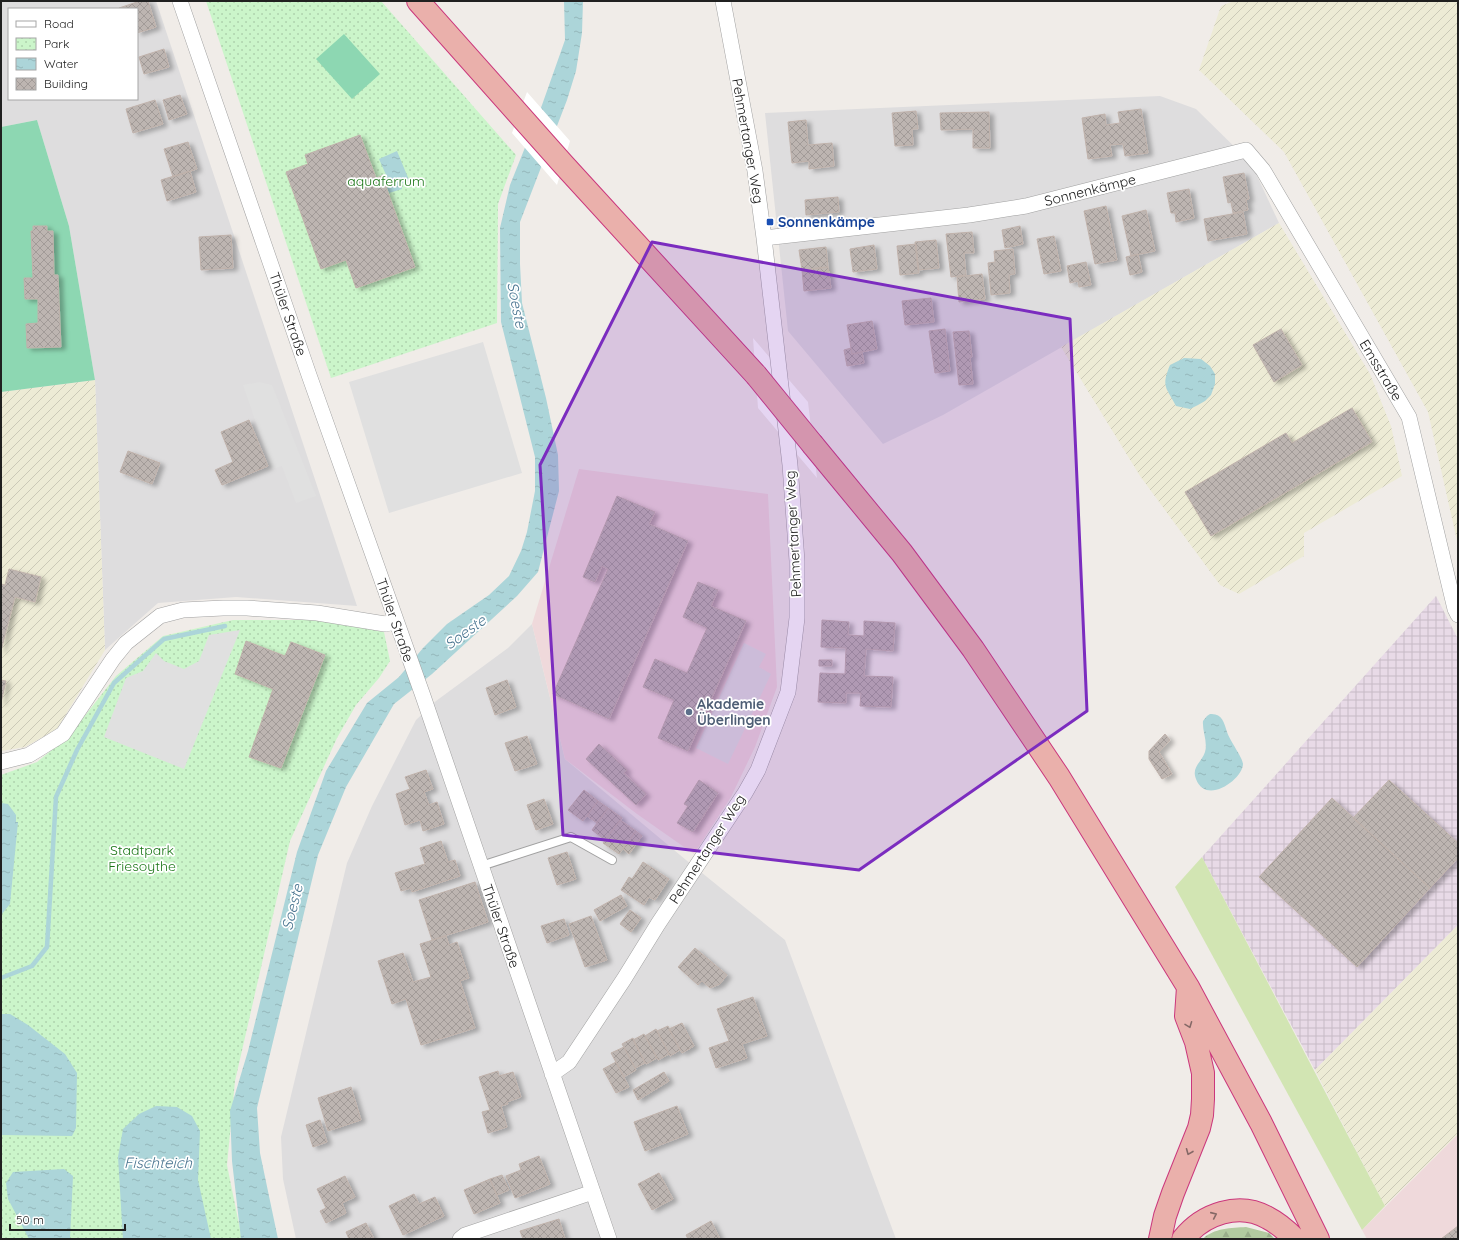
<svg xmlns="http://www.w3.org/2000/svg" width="1459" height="1240" font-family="Quicksand,sans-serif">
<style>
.residential{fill:#deddde;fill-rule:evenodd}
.commercial{fill:#efd9db}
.industrial{fill:url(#industrial-grid)}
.farmland{fill:url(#farmland-furrows)}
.grass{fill:#d2e5b3}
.forest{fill:url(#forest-firs)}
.park{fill:url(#park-dots)}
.pitch{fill:#8dd7b2}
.parking{fill:#e0e0e0}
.water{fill:url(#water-ripples)}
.pier{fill:#fff}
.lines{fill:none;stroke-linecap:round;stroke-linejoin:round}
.stream{stroke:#acd5d9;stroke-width:4.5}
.building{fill:url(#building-cross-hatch);stroke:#c0b2ab;filter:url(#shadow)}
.service-casing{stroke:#a1a1a1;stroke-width:10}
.minor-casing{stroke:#a1a1a1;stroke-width:16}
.trunk-casing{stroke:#cb377c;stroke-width:24}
.service{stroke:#fff;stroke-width:8}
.minor{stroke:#fff;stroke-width:15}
.trunk{stroke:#eab0ab;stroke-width:22}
.trunk-bridge-casing{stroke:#cb377c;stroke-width:24;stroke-linecap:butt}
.trunk-bridge{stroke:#eab0ab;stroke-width:22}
.oneway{stroke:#856866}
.marked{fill:#7b2cbf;fill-opacity:0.2;stroke:#7b2cbf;stroke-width:3;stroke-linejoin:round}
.transit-dot{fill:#1a4fb4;stroke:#fff;stroke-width:1.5}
.service-dot{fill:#5c6f8a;stroke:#fff;stroke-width:1.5}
.labels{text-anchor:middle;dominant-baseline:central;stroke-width:3.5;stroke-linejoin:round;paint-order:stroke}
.street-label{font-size:14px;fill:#202020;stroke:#fff}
.park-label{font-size:14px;fill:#1a7616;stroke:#fff}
.transit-label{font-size:14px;font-weight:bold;fill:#164399;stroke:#fff;text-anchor:start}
.service-label{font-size:14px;font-weight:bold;fill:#4e5e75;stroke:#fff;text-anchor:start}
.water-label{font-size:15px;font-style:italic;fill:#4b7691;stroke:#fff}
</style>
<defs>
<pattern id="industrial-grid" width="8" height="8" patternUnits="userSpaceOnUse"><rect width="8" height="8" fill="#e8dae7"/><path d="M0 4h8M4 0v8" fill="none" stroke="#c7bbc6"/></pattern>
<pattern id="farmland-furrows" width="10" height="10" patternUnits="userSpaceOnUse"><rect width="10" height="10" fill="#edebd5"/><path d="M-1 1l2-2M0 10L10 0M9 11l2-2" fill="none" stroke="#cbc9b7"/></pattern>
<pattern id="forest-firs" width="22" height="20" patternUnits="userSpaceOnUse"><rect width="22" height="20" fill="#b2cba0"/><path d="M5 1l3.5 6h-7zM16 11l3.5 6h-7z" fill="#99ae8a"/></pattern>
<pattern id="park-dots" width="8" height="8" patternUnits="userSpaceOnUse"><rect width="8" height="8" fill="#cbf5ca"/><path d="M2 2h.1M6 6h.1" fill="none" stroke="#aed2ad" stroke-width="1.8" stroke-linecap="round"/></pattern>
<pattern id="water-ripples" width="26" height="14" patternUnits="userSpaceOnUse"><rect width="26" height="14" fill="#acd5d9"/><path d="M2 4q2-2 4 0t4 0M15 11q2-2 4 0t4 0" fill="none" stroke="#94b7ba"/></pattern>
<pattern id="building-cross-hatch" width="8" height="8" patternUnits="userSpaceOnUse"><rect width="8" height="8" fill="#bdb5b1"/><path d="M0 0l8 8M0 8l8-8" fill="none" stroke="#a29b98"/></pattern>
<filter id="shadow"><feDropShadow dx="4.5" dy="2.5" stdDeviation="2" flood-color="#0004"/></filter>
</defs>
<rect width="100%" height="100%" fill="#f0ece8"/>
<path class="residential" d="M1 1H156L357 606 236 597 158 603 105 650 95 380 69 226 37 120 1 127ZM9 9H137V99H9Z
M1160 96 1196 109 1251 163 1279 223 943 415 883 444 788 331 765 113Z
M532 624 565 759 686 860 785 940 896 1239H296L283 1179 281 1137 347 863 372 806 416 720 436 701 508 648Z"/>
<path class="commercial" d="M579 469 768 494 777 687 755 747 731 797 694 854 637 814 565 759 532 624Z
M1458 1134V1239H1367L1362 1230Z"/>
<path class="industrial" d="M1436 596 1458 639V925L1315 1070 1202 857Z"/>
<path class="farmland" d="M1234 1H1458V545L1428 412 1284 152 1199 70 1221 6Z
M1279 223 1370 374 1391 426 1402 476 1304 533V556L1239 594 1220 585 1140 476 1061 347Z
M95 380 105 650 57 729 25 747 1 751V392Z
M1458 925V1134L1385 1206 1315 1070Z"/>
<path class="grass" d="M1202 857 1385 1206 1362 1230 1175 887Z"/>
<path class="forest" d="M1246 1227 1269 1233 1275 1239H1203C1213 1228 1232 1228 1246 1227Z"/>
<path class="park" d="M206 1H381L516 155 498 204 497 323 331 378Z
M233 620H319L384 632 390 661 379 678 356 705 337 738 290 841 235 1081 227 1165 242 1239H1V775L37 762 69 736 116 676 163 636Z"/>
<path class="pitch" d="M344 34 380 74 352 99 316 59Z
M37 120 69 226 95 380 1 392V127Z"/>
<path class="parking" d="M483 342 522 473 389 513 349 382Z
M260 382 272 385 316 496 296 503 282 466 272 469 243 385Z
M240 630 184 769 104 737 126 678 143 671 156 653 164 661 184 669 199 661 209 635Z
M744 643 766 654 759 667 771 674 728 764 696 748Z"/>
<path class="water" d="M564 1H583L582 33 576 71 567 100 520 222V264L522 303 546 398 558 455 559 491 538 572 517 596 432 674 394 704 346 787 318 855 257 1108 260 1153 278 1239H241L232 1161 230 1111 248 1051 297 852 326 771 367 703 399 677 423 648 447 624 489 595 509 576 521 551 527 532 535 491V457L501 322 500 228 510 185 542 105 565 40Z
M397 151 409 180 401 184 402 189 389 193 387 188 391 186 379 159Z
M1184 358 1201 359 1210 366 1215 374V384L1211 395 1205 401 1198 405 1190 409 1176 406C1166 387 1161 387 1170 365Z
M1210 714C1222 713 1224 722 1227 732 1230 741 1243 758 1243 764 1243 779 1206 806 1196 779 1191 767 1202 762 1205 752 1208 742 1202 731 1203 721L1207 716Z
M1 803 8 804 16 815V822H18L10 904 1 915Z
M1 1014H10L28 1025 65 1054 77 1073 76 1128 72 1136 1 1135Z
M156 1106 177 1107 192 1116 200 1131 198 1180 211 1239H123L118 1157 123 1129 139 1114Z
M64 1169 73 1176 70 1239H29L8 1199 6 1183 13 1172Z"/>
<path class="pier" d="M527 92 570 141 557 185 512 133Z
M753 338 808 402 817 478 758 408Z"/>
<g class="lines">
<path class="stream" d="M1 978 32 966 47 947 56 797 77 750 114 683 164 639 225 626"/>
</g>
<path class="building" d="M140 1H148L156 27 137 33V9H119V8Z
M164 49 169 67 144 74 139 57Z
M180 95 187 114 169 120 163 100Z
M155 100 163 124 133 133 126 109Z
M1141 109 1148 153 1125 156 1123 144 1110 145 1112 156 1088 159 1082 118 1105 114 1106 125 1120 123 1118 112Z
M916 111 918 129H912L913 145 895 146 892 113Z
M989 112 990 148H973V129L941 130 940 113Z
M806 120 808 145 832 143 834 166 809 169V161L792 163 788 122Z
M360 135 376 178 382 176 415 267 356 288 346 260 321 269 286 172 308 164 305 155Z
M188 142 197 169 173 177 164 149Z
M190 171 196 192 167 201 161 180Z
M1244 173 1249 199 1246 200 1248 210 1233 213 1231 202 1228 203 1223 177Z
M1189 189 1194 218 1176 222 1175 213H1171L1167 193Z
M838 197 839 212 806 215 805 200Z
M1106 206 1117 260 1095 264 1084 211Z
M1146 210 1155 251 1131 256 1122 216Z
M1243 212 1247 234 1208 241 1204 219Z
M33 226H47V231H53L54 275H58L61 347 27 348 26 324 38 323V299H25L24 278H33L31 231H33Z
M1020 226 1023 244 1005 248 1002 230Z
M972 232 974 253H964L966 275 951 277 946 234Z
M231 235 233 268 201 270 199 237Z
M1054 236 1061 271 1044 274 1037 239Z
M936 240 939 268 918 270 915 242Z
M916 244 919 273 900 275 897 246Z
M874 245 877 269 853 272 850 249Z
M826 247 828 267 802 270 799 250Z
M1013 249 1015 274 1009 275 1010 293 991 295 988 263 995 262 994 251Z
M1138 254 1142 272 1130 275 1126 257Z
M1086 262 1091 285 1079 287 1078 281 1070 283 1067 266Z
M828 267 831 288 804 291 802 270Z
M982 274 985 299 959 302 957 277Z
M931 298 934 322 905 325 902 301Z
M872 321 877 349 852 354 847 325Z
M945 329 950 371 935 373 929 331Z
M1281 329 1302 365 1274 382 1253 345Z
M969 331 972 357H970L973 384 959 385 953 332Z
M851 348 852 354 862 352 864 363 847 366 844 350Z
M1352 408 1372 442 1211 536 1185 492 1286 433 1292 443Z
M249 420 268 466 222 485 215 470 233 462 221 432Z
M128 451 160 463 152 484 120 472Z
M617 496 655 512 649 524 688 541 609 719 553 694 608 569 602 566 595 582 583 577Z
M9 569 41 577 35 602 15 597 1 651V584L5 585Z
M698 582 718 590 711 606 746 621 688 751 658 738 674 700 643 687 655 659 687 673 707 628 683 617Z
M822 620 849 622 848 635 864 636V621L895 623 893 651 866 649 864 676 893 677 891 707 860 706 861 693H846V703L818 702 820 673 845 674 846 648 821 647Z
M246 641 285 656 291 642 325 655 281 768 249 757 273 689 235 674Z
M819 660H832V666H819Z
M1 680 6 681 1 703Z
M507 680 516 707 495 715 486 688Z
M1165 734 1170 740 1159 752 1172 774 1162 779 1149 759V751Z
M527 736 537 764 515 771 505 743Z
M599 744 627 770 624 773 646 794 636 805 586 759Z
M426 770 433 789 424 792 429 805 437 802 444 824 423 831 420 820 405 825 396 794 410 789 405 777Z
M699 780 718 793 693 832 677 823 688 806 684 804Z
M1389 780 1458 843V858L1430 888 1353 818Z
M584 790 598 801 583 821 568 810Z
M1332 798 1430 888 1357 967 1259 877Z
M544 799 553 824 536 830 527 805Z
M598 801 608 808 597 823 587 816Z
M608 808 622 818 605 840 592 830Z
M620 820 636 831 619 854 603 843Z
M636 831 642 836 629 854 623 849Z
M441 841 448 862 455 860 460 876 412 892 411 888 401 891 395 873 425 864 420 848Z
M567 852 576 879 557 885 548 858Z
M643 862 669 879 655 900 649 897 644 905 621 890 629 877 632 879Z
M475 882 488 922 432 940 419 900Z
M621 895 627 906 600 921 594 910Z
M630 910 641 918 631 932 620 924Z
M591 916 607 960 585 967 569 924Z
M564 919 569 935 547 943 541 926Z
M446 936 449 945 457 942 469 978 460 981 475 1028 421 1045 406 999 392 1004 378 961 403 953 413 982 431 977 420 944Z
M695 948 727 975 720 984 710 988 702 981 698 985 678 967Z
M753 997 767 1036 742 1044 747 1058 716 1068 709 1048 729 1041 717 1009Z
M682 1023 694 1046 682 1053 669 1029Z
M668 1026 680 1050 670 1056 657 1031Z
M656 1029 669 1054 658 1060 645 1036Z
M644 1034 657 1058 646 1064 633 1040Z
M633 1038 645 1063 635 1068 622 1044Z
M624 1047 636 1070 624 1077 611 1053Z
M616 1062 629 1087 616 1093 603 1069Z
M498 1071 499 1076 513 1072 521 1097 507 1102 508 1104 501 1106 507 1127 488 1133 482 1112 490 1110 479 1077Z
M664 1072 669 1081 638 1100 633 1090Z
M351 1087 361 1120 328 1131 318 1098Z
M677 1106 688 1134 645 1151 634 1122Z
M320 1120 327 1142 313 1147 306 1125Z
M539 1156 550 1184 515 1198 506 1176 521 1170 519 1164Z
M659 1173 673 1199 652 1210 638 1184Z
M502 1175 509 1190 497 1195 490 1179Z
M345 1176 355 1197 342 1203 346 1213 326 1223 320 1211 326 1208 317 1189Z
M490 1179 500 1203 474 1214 464 1190Z
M414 1194 419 1204 435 1197 444 1216 403 1235 389 1206Z
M559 1219 565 1239H523L520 1231Z
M711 1221 720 1239H688L686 1235Z
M366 1223 374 1239H349L346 1232Z
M1458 1226V1239H1441Z"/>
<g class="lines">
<g class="service-casing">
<path id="service" d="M481 866 571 837 612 860"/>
</g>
<g class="minor-casing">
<path id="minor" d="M180 1 309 375 423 696 609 1239
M764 238 969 215 1026 206 1246 150 1263 170 1409 417 1455 609 1458 615
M1 762 29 755 63 734 113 659 126 643 160 616 183 610 223 608H247L317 613 385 624 396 622
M552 1074 569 1062 624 979 658 924 745 793 758 770 788 692 797 618V561L790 465 764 238 755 171 723 1
M460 1239 465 1235 593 1192"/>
</g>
<g class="trunk-casing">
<path id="trunk" d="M418 1 563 164 756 375
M813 445 902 553 973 649 1059 777 1188 987 1261 1123 1318 1239
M1160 1239 1165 1216 1173 1193 1199 1128 1202 1115 1203 1099V1073L1196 1042 1186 1016 1188 987
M1183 1239C1203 1214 1239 1201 1268 1218 1278 1223 1287 1231 1295 1239"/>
</g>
<use href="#service" class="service"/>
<use href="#minor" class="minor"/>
<use href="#trunk" class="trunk"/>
<g class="trunk-bridge-casing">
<path id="trunk-bridge" d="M756 375 813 445"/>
</g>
<use href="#trunk-bridge" class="trunk-bridge"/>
</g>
<defs><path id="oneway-chevron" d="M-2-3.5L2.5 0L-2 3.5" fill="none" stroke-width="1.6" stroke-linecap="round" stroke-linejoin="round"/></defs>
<g class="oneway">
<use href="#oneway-chevron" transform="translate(1189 1025) rotate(69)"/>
<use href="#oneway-chevron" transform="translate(1189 1152) rotate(112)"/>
<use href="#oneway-chevron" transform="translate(1214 1215) rotate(-24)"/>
</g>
<path class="marked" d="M652 242 1070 319 1087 711 859 870 563 835 540 465Z"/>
<rect class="transit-dot" x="766" y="218" width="8" height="8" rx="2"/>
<circle class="service-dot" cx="689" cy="712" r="4"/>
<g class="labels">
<g class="street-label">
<text transform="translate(748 141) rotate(80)">Pehmertanger Weg</text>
<text transform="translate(1090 190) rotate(-14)">Sonnenkämpe</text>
<text transform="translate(288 314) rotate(71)">Thüler Straße</text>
<text transform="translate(1381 370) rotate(59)">Emsstraße</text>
<text transform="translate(793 534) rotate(-93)">Pehmertanger Weg</text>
<text transform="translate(395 620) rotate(71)">Thüler Straße</text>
<text transform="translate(707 849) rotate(-57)">Pehmertanger Weg</text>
<text transform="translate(501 926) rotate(71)">Thüler Straße</text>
</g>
<g class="park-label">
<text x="386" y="181">aquaferrum</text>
<text x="142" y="850">Stadtpark<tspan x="142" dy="16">Friesoythe</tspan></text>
</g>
<g class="transit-label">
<text x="778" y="222">Sonnenkämpe</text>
</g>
<g class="service-label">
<text x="697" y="704">Akademie<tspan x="697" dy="16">Überlingen</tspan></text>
</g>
<g class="water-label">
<text transform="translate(517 305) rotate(79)">Soeste</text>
<text transform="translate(465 632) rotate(-36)">Soeste</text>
<text transform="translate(292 907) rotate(-76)">Soeste</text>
<text x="158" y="1162">Fischteich</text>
</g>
</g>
<rect width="1459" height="1240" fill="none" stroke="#202020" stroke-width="4"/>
<rect x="8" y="8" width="130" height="92" fill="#ffffff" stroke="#a6a6a6"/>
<rect x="16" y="21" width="20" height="6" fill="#ffffff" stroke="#a6a6a6"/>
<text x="44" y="28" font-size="12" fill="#202020">Road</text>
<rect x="16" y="38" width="20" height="12" fill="url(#park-dots)" stroke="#a6a6a6"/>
<text x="44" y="48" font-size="12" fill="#202020">Park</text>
<rect x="16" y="58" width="20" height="12" fill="url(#water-ripples)" stroke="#a6a6a6"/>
<text x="44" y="68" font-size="12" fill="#202020">Water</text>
<rect x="16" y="78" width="20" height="12" fill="url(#building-cross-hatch)" stroke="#a6a6a6"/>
<text x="44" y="88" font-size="12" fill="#202020">Building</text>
<path d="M10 1224v6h115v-6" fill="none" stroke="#202020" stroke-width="2"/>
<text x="16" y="1224" font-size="12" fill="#202020" stroke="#ffffff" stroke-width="3" paint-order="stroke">50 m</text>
</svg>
